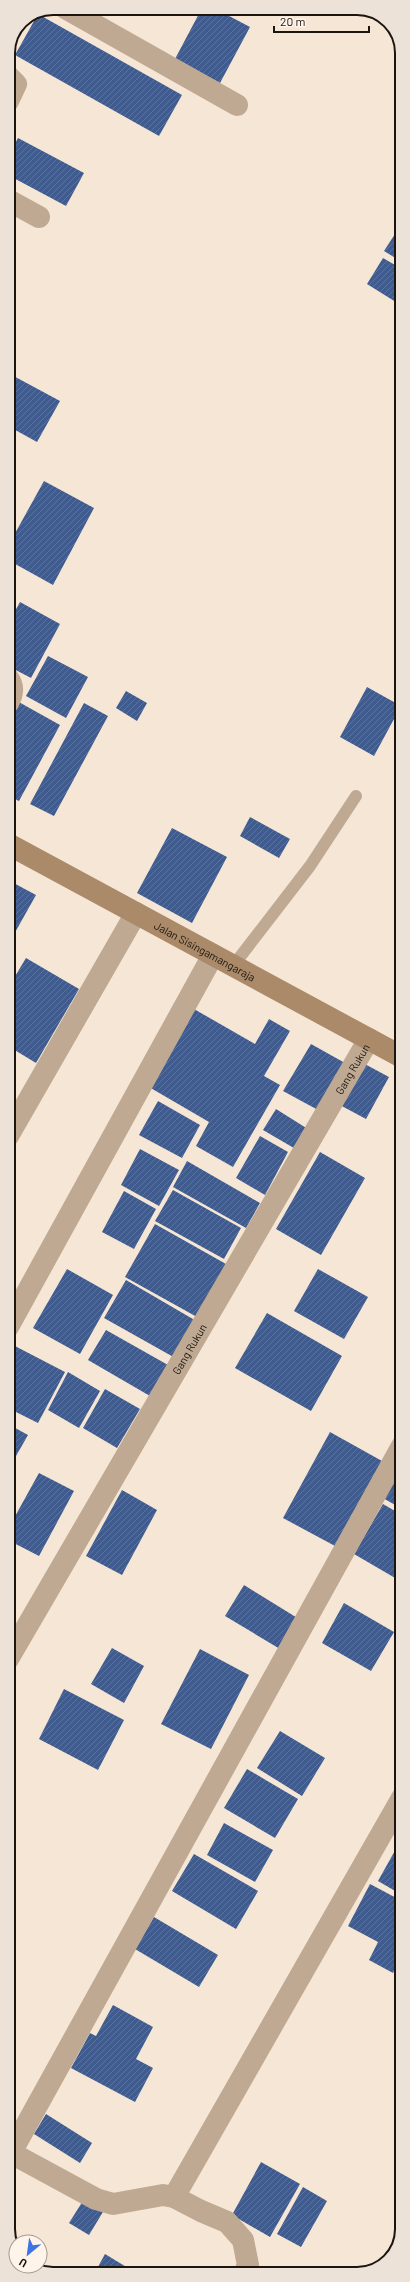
<svg xmlns="http://www.w3.org/2000/svg" width="410" height="2282" font-family="Barlow,sans-serif">
<style>
.building{fill:url(#building-hatch)}
.lines{fill:none;stroke-linecap:round;stroke-linejoin:round}
.lane{stroke:#bfa993;stroke-width:12}
.street{stroke:#bfa993;stroke-width:22}
.secondary{stroke:#aa8a69;stroke-width:22}
.labels{text-anchor:middle;dominant-baseline:central;stroke-width:4;stroke-linejoin:round;paint-order:stroke}
.street-label{font-size:11px;fill:#1b150f;stroke:#fef4ea}
.rim{fill:none;stroke:#1b150f;stroke-width:2}
</style>
<defs>
<pattern id="building-hatch" width="6" height="6" patternUnits="userSpaceOnUse"><rect width="6" height="6" fill="#405c8f"/><path d="M-1 1l2-2M0 6l6-6M5 7l2-2" fill="none" stroke="#5f7399"/></pattern>
</defs>
<rect width="100%" height="100%" fill="#f6e6d5"/>
<path class="building" d="M202 8H214L250 27 220 83 175 59Z
M38 14 182 95 159 136 15 55Z
M18 138 84 173 66 206 8 175V157Z
M402 223V262L384 251Z
M383 258 402 269V300L399 304 367 284Z
M8 373 60 401 37 442 8 426Z
M44 481 94 508 53 585 8 560V546Z
M8 592 16 596 8 610Z
M20 602 60 624 31 678 8 666V624Z
M48 656 88 677 66 718 26 696Z
M367 687 401 706 374 756 340 737Z
M126 691 147 703 137 721 116 708Z
M17 701 60 725 19 801 8 796V718Z
M84 703 108 716 54 816 30 804Z
M250 817 290 839 279 858 240 836Z
M172 828 227 857 192 923 137 893Z
M8 880 36 895 8 945Z
M26 958 79 989 36 1063 8 1046V988Z
M194 1009 255 1044 269 1019 290 1031 264 1076 280 1085 233 1167 196 1146 209 1122 149 1087Z
M311 1044 345 1063 318 1110 283 1091Z
M361 1062 389 1077 366 1119 338 1104Z
M158 1101 200 1125 182 1158 139 1135Z
M276 1109 311 1131 299 1151 263 1130Z
M260 1136 288 1152 265 1195 236 1178Z
M140 1149 179 1170 159 1206 121 1185Z
M320 1152 365 1178 321 1255 276 1229Z
M187 1161 260 1203 246 1228 173 1187Z
M173 1190 241 1228 224 1259 155 1221Z
M124 1191 156 1209 134 1249 102 1232Z
M155 1224 226 1264 197 1317 125 1277Z
M67 1269 113 1295 80 1354 33 1328Z
M318 1269 368 1297 344 1339 294 1311Z
M126 1280 198 1322 177 1359 104 1318Z
M267 1313 342 1356 311 1411 235 1368Z
M106 1330 168 1365 150 1396 88 1360Z
M13 1345 65 1372 38 1423 8 1408V1354Z
M68 1372 100 1391 79 1428 48 1410Z
M105 1389 140 1409 117 1448 83 1428Z
M8 1424 28 1435 8 1470Z
M330 1432 382 1461 335 1546 283 1518Z
M402 1467V1509L383 1498Z
M39 1473 74 1491 39 1556 8 1540V1529Z
M122 1490 157 1510 122 1575 86 1556Z
M383 1504 402 1515V1582L354 1554Z
M244 1585 299 1619 280 1649 225 1616Z
M344 1603 394 1632 371 1671 322 1643Z
M112 1648 144 1666 124 1703 91 1684Z
M200 1649 249 1675 211 1749 161 1724Z
M64 1689 124 1720 98 1770 39 1739Z
M280 1731 325 1758 302 1796 257 1768Z
M247 1769 298 1799 275 1838 224 1808Z
M224 1823 273 1850 255 1882 207 1855Z
M402 1838V1895L378 1881Z
M194 1854 258 1891 236 1929 172 1891Z
M370 1884 402 1901V1940L397 1950 402 1955 393 1973 369 1960 378 1942 348 1926Z
M154 1917 218 1955 199 1987 135 1949Z
M113 2005 153 2027 136 2059 153 2068 135 2102 71 2068 90 2033 96 2036Z
M46 2114 92 2143 80 2163 34 2134Z
M261 2162 300 2184 270 2237 232 2215Z
M303 2187 327 2201 301 2247 277 2234Z
M86 2196 106 2207 89 2235 69 2223Z
M105 2254 138 2274H94Z"/>
<g class="lines">
<path class="lane" d="M233 966 310 866 356 796"/>
<g class="street">
<path d="M65 8 237 105"/>
<path d="M8 76 16 84 8 101"/>
<path d="M8 200 39 217"/>
<path d="M8 678C14 686 13 694 8 703"/>
<path d="M8 1136 136 913"/>
<path d="M8 1327 213 955"/>
<path id="s1" d="M8 1659 369 1039"/>
<path d="M13 2154 96 2199 113 2204 163 2195 174 2197 201 2211 227 2222 243 2240 248 2265 244 2274"/>
<path d="M8 2158 402 1446"/>
<path d="M174 2197 402 1798"/>
</g>
<path class="secondary" id="s2" d="M8 844 402 1057"/>
</g>
<g class="labels">
<g class="street-label">
<text stroke="none"><textPath href="#s2" startOffset="224">Jalan Sisingamangaraja</textPath></text>
<text stroke="none"><textPath href="#s1" startOffset="683">Gang Rukun</textPath></text>
<text stroke="none"><textPath href="#s1" startOffset="359">Gang Rukun</textPath></text>
</g>
</g>
<path d="M0 0H410V2282H0ZM53 15H357A38 38 0 0 1 395 53V2229A38 38 0 0 1 357 2267H53A38 38 0 0 1 15 2229V53A38 38 0 0 1 53 15Z" fill="#ece2d8" fill-rule="evenodd"/>
<path class="rim" d="M53 15H357A38 38 0 0 1 395 53V2229A38 38 0 0 1 357 2267H53A38 38 0 0 1 15 2229V53A38 38 0 0 1 53 15Z"/>
<g transform="translate(28 2254) rotate(209)"><circle r="19" fill="#fef4ea" stroke="#a39b92"/>
<path d="M0-3L7 15L0 10L-7 15Z" fill="#3b75e5"/>
<text y="-6" font-size="11" font-weight="bold" text-anchor="middle" fill="#1b150f">U</text>
</g>
<path d="M274 26v6h95v-6" fill="none" stroke="#1b150f" stroke-width="2"/>
<text x="280" y="26" font-size="12" fill="#1b150f" stroke="#fef4ea" stroke-width="3" paint-order="stroke">20 m</text>
</svg>
